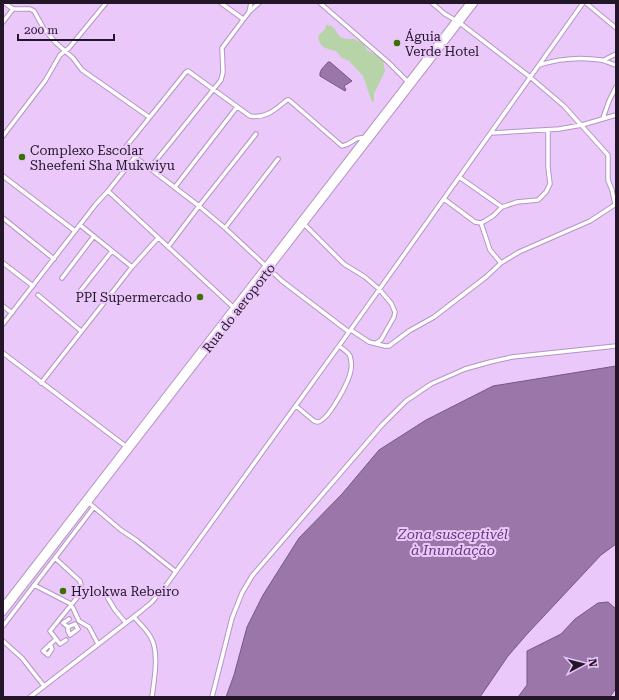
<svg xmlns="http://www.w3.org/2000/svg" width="619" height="700" font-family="'Roboto Serif',serif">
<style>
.green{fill:#b7d4a9}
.water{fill:#9a76a9;stroke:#765982}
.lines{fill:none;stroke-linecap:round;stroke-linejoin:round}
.street-casing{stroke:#b594c3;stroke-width:5.5}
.secondary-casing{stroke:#b594c3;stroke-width:7}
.street{stroke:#fff;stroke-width:3.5}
.secondary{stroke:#fff;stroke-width:5}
.poi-dot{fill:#377203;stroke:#ebc8fa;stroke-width:1.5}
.labels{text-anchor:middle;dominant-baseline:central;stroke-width:4;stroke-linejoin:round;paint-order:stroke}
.poi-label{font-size:13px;fill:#231628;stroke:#ebc8fa;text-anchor:start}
.street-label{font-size:13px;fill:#231628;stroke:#ebc8fa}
.water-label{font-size:14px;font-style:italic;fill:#663879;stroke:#ebc8fa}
</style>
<rect width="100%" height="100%" fill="#ebc8fa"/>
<path class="green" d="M326 25 332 26 340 37 346 39H354L364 44 367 50 383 59 385 71 374 94V101L372 102 363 76 349 61 342 58 336 51C326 49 319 47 318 36L325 29Z"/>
<path class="water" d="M328 62H330L352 81 344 86 346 90 345 91 320 76C319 70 325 66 328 62Z
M616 366V544L601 555 528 633 508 656 480 697H226L234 675 247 627 263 595 299 538 342 494 379 450 426 420 493 386Z
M608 602 616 609V688L610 697H518L527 685V651L561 634 575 619 598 603Z"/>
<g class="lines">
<g class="street-casing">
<path id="street" d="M5 3 13 9H30L34 11 44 29 56 43 73 58 82 70 149 117
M221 3 243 19
M320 3 388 62 408 82
M432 3 445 14 460 23 530 77 564 106 608 155V180L612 190 615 204
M586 3 616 28
M249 12 259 3
M3 22 13 9
M604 60 616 54
M539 65C558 59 581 57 601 60 606 61 611 64 616 65
M603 118 609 101 616 87
M491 133 559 129 582 125 616 115
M3 136 45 81 60 55 69 48 106 3
M150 168 221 80 223 72 222 48 249 12 251 3
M3 176 75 231
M459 177 502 207
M175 187 237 107
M108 191 234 308
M444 199 475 222 481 223 485 221 493 216 502 207 517 202 538 200 546 192 550 184 548 167V130
M3 218 54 259
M481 223 490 250 501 263
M304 224 344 264 365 277 379 289 391 303 395 312 394 317 381 340 376 343
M80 225 132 267
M225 228 278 159
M168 247 199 206 256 134
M3 263 33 286
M62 278 94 236
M81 290 112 251
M38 295 81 331
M3 306 12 313
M3 324 96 204 108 191 135 157
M351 330 369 342 385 346H389L409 331 434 317 486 277 501 263 519 252 590 221 616 204
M349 332 282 281 225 228 199 206 135 157 125 148 186 72 188 71 250 116C266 119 276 109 287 100H289L342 146C353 144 354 136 366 138
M3 353 128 448
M41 383 132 267 158 238
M296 406 314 421 317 422C328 422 350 380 351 369 352 365 351 360 350 356 348 352 343 349 339 346
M88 502 121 530 136 540 175 571
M55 558 80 581 81 585 80 594 50 631 60 644 66 640
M34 585 69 603 73 608 79 621 89 627 98 644
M106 595 115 610 126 623
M134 617C139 623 146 629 150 636 160 651 154 680 152 697
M75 624 78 629 70 635 68 631V627Z
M3 626 94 507
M68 627 63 623 69 619
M3 641 22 658 44 686
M50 644 52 649 48 655 43 651 56 639
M30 697 140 612 152 602 167 584 349 332 583 3
M212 697 232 618 242 593 252 576 382 425 406 401 431 384 465 369 490 362 512 357 616 346"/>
</g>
<g class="secondary-casing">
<path id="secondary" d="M3 606 469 3
M3 613 475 3"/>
</g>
<use href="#street" class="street"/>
<use href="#secondary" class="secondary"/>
</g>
<g class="poi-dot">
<circle cx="397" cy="43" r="4"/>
<circle cx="22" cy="157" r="4"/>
<circle cx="200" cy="297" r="4"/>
<circle cx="63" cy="591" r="4"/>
</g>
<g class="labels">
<g class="poi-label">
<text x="405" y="36">Águia<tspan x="405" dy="15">Verde Hotel</tspan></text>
<text x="30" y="150">Complexo Escolar<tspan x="30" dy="15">Sheefeni Sha Mukwiyu</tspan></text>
<text x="192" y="297" text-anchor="end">PPI Supermercado</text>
<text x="71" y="591">Hylokwa Rebeiro</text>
</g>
<g class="street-label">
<text transform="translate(239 308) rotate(-52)">Rua do aeroporto</text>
</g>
<g class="water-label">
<text x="453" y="534">Zona susceptivél<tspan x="453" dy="16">à Inundação</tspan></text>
</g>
</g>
<rect width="619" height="700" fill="none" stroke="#231628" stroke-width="8"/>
<g transform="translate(583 664) rotate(83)" stroke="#ebc8fa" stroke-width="3" paint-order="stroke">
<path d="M0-3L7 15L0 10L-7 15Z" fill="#231628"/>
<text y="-6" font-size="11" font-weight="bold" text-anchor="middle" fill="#231628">N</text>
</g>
<path d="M18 34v6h96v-6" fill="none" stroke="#231628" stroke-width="2"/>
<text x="24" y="34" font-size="12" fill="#231628" stroke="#ebc8fa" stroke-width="3" paint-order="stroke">200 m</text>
</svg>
